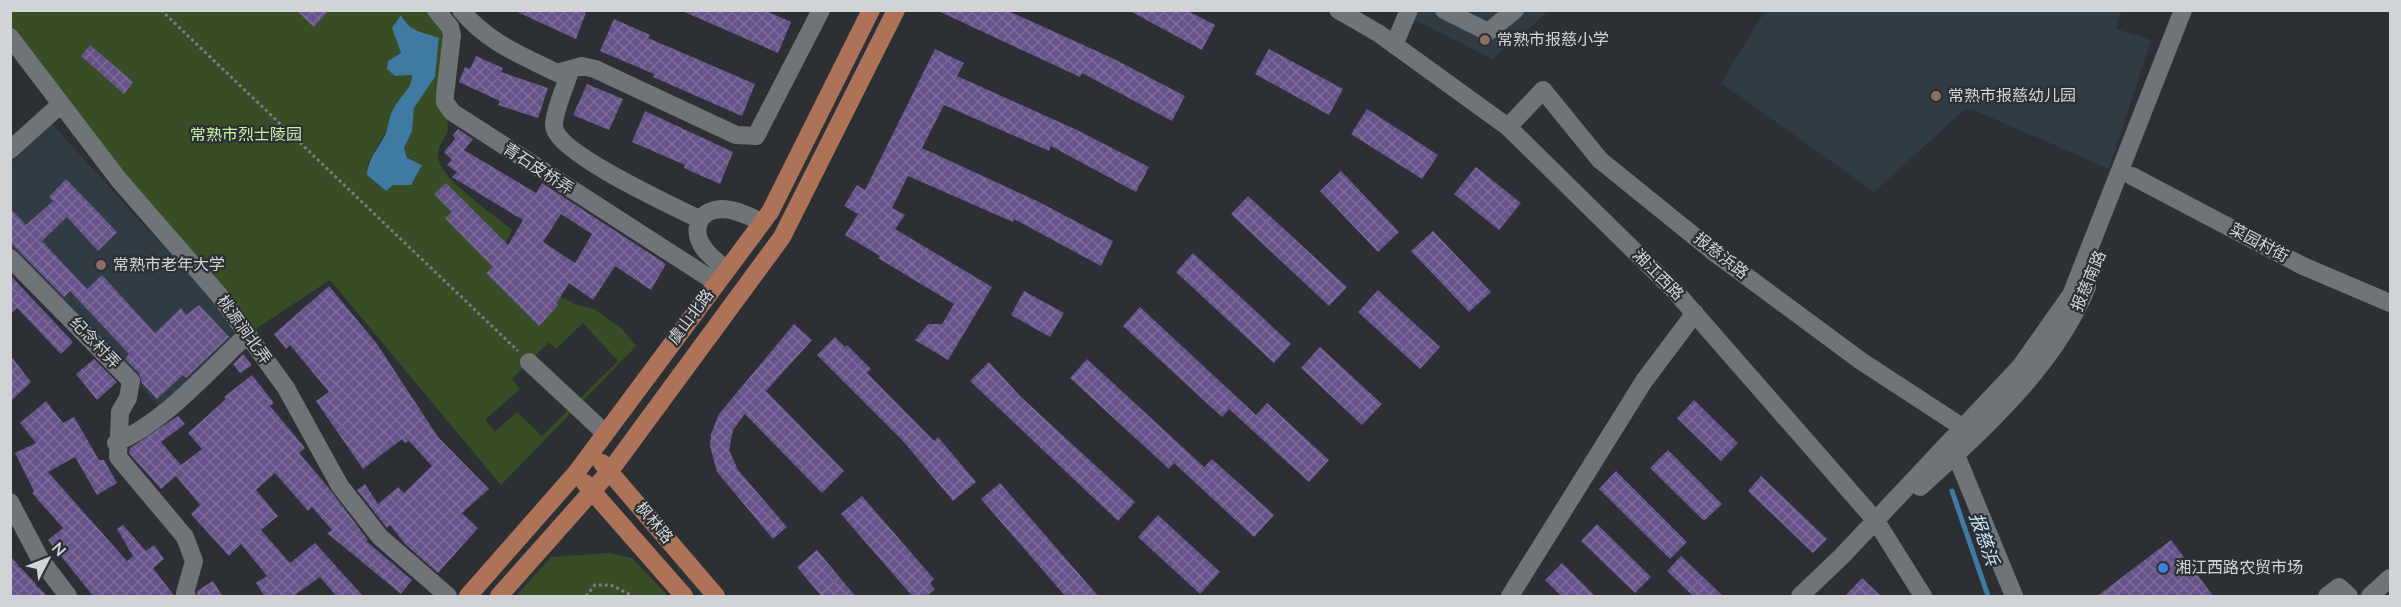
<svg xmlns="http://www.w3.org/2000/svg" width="2401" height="607" font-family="'Nunito Sans','Noto Sans SC',sans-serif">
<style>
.built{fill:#313b43}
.park{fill:#384d26;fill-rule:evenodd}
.water{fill:#3f7aa1}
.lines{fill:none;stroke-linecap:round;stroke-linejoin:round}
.stream{stroke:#3f7aa1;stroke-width:5}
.building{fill:url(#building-cross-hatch);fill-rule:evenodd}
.path{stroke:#797c80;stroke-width:3;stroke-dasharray:3 3;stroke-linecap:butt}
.minor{stroke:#6e7478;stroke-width:18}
.major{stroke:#ad7257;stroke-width:18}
.education-dot{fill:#8d6e63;stroke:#2c3034;stroke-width:2}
.shop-dot{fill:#3f7fe0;stroke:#2c3034;stroke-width:2}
.labels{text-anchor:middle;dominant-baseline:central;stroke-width:4.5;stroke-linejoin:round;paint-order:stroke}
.poi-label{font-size:16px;fill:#d1d4d7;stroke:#2c3034;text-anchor:start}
.park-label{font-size:16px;fill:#c4f2a1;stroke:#2c3034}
.street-label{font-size:16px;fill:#d1d4d7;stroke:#2c3034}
.water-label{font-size:18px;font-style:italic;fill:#c6e6fe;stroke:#2c3034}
</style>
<defs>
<pattern id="building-cross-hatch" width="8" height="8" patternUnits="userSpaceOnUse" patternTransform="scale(1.5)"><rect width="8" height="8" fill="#665389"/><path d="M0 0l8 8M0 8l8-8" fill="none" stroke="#7b6b99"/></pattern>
</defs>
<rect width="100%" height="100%" fill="#2c3034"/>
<path class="built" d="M1397 11H1549L1492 59Z
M1765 11H2121L2116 29 2151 40 2109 169 1974 110 1965 109 1874 192 1721 83Z
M52 124 243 334 159 406 11 252V163Z"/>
<path class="park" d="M11 11H430L445 28 448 131C444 140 437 147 438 157 439 178 496 216 512 230L503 248 547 290 577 305 594 309 622 329 636 346 501 485 330 280 248 334 11 37ZM406 25 416 33 439 38 435 77 414 108 412 131 404 148 407 158 422 165 402 184 393 185 386 191 367 175 368 162 387 130 397 102 410 88 412 75 395 76 388 61 401 53 399 45ZM583 323 618 361 542 436 517 412 495 432 485 420 520 389 512 379 549 342 556 349Z
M609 553 632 558 668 596H516L551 557Z"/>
<path class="water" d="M401 15C411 33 421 31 439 38L435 77 414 108 412 131 404 148 407 158 422 165 411 185H393L386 191 367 175C368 157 379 148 386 133 389 124 389 115 395 106 401 95 412 89 412 75L395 76 387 69 388 61 401 53 392 28Z"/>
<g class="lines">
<path class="stream" d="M1952 491 1988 596"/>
</g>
<path class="building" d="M296 10H329L314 27Z
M513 10H587L576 39Z
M680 10H764L791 22 778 53Z
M936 10H1006L1112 58 1185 96 1172 121 1082 73 1080 77Z
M1128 10H1186L1215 25 1202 50Z
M614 19 650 35 648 38 755 84 742 116 653 77 654 74 600 51Z
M90 45 133 82 124 94 81 56Z
M935 49 964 63 957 76 1077 130 1149 167 1136 192 1051 146 1049 151 944 105 922 148 1039 202 1113 241 1101 266 1014 219 1013 222 908 176 892 208 905 215 895 229 992 287 948 360 915 340 928 324H942L954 304 878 258 880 256 845 235 858 214 844 206 857 185 865 190Z
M1269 49 1343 89 1329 115 1255 74Z
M476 56 503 68 501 72 548 88 538 118 498 105 500 101 459 82 465 67 470 69Z
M587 84 623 99 609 130 573 115Z
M1367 109 1438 155 1422 179 1351 134Z
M645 111 733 152 720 184 684 168 685 165 632 142Z
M458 129 473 139 464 150 536 193 542 183 666 264 651 290 615 266 593 300 569 283 556 304 558 305 539 326 486 273 493 267 445 218 452 212 434 194 446 183 508 245 523 220 452 177 457 172 447 165 452 160 444 152 455 139 453 135ZM561 214 592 234 575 263 543 242Z
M1476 167 1521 203 1499 230 1454 194Z
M1341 171 1399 232 1378 252 1320 191Z
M66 179 117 232 98 251 67 217 42 241 87 289 102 275 155 333 181 308 186 315 199 305 229 337 186 378 183 375 157 399 142 383 139 373 125 359 129 354 70 291 64 297 10 242V208L26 225 53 201 49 197Z
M1248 196 1347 287 1329 306 1231 214Z
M1433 231 1491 292 1469 312 1411 251Z
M1193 253 1291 344 1274 363 1176 272Z
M10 275 73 342 61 354 17 308 10 314Z
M329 286 377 344 438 437 489 489 462 513 478 528 438 573 406 545 390 525 387 528 357 490 365 484 378 504 398 487 404 493 432 466 409 441 405 443 402 439 363 469 316 401 329 392 290 345 286 349 274 334Z
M1378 290 1440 347 1420 369 1358 312Z
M1024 291 1064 313 1050 337 1011 315Z
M1140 307 1256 415 1267 403 1329 460 1309 482 1229 409 1222 417 1123 326Z
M794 324 812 340 766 391 844 471 822 493 745 414 733 430 729 450 738 470 787 527 773 539 717 472 710 446 711 434 719 414Z
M835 337 845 347 847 345 871 369 867 373 934 441 938 437 976 482 953 501 903 441 817 355Z
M1320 347 1382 404 1362 425 1301 368Z
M243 354 252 365 240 373 233 364Z
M10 355 31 382 10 402Z
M94 359 117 382 97 400 76 374Z
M1087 359 1204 467 1212 459 1274 515 1254 537 1174 463 1169 469 1070 378Z
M989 362 1020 396 1135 502 1118 521 970 381Z
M252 375 274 403 270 406 305 448 299 453 328 487 368 540 366 541 412 580 401 594 327 533 332 530 312 507 308 511 275 473 256 490 278 516 261 530 290 563 315 543 364 597H337L320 577 292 597H265L256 583 267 576 241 544 229 556 191 514 200 505 176 476 161 489 129 453 130 448 178 416 185 424 161 442 181 465 202 449 188 433 226 399 224 397Z
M1694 400 1738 443 1721 461 1677 418Z
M46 401 63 423 74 417 99 460H104L117 483 97 495 75 457 48 472 127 561 133 556 117 529 123 525 146 551 154 545 164 559 153 568 175 597H94L48 540 63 528 32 493 34 491 15 453 36 443 20 423Z
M1668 450 1722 504 1704 521 1650 468Z
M1616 471 1687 542 1670 559 1599 489Z
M1761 476 1827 539 1813 553 1748 491Z
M1000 483 1099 597H1066L981 499Z
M862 496 934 579 930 583 935 589 926 597H913L841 514Z
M1158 515 1220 572 1200 594 1138 537Z
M1597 524 1651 577 1635 593 1581 541Z
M2171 540 2214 597H2096Z
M817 550 856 597H822L797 567Z
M10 556 48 597H10Z
M1681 556 1724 597H1694L1667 571Z
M1562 563 1596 597H1562L1545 580Z
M1862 578 1882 597H1844Z
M213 581 223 597H198L197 591Z"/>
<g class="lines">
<path class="path" d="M161 10 518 351
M586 596 595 585H611L633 596"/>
<path class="minor" d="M436 10 450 27 452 35 445 95V102L452 112 717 283
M461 10C487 42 521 55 557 73L582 66 595 69 736 135 756 136 821 10
M1338 10 1378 33 1508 127 1674 290 1876 521 1923 596
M1444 10 1488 32 1515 10
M10 37 119 180 219 295 286 388 340 486 380 537 448 596
M1394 45 1409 10
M570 71C566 85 554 111 554 125 554 152 673 206 699 219
M1508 127 1543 90 1600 160 1715 253 1861 361 1962 427
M10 150 61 104
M2132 176 2303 266 2390 303
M10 258 131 381 128 398 120 412 118 457 185 537 194 561 185 593 187 596
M726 270C720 264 712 258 706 251 690 232 697 210 722 209 736 209 750 217 762 222
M529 362 605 433
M116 443C167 420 207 372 248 334
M1956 455 2014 596
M1920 487C1983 430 2054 367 2087 287
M10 502 40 559 68 596
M1510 596 1644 381 1695 313
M1800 596 1842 556 2020 367 2071 295 2183 10
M2327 596 2339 587 2349 596
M2370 596 2390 578"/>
<path class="major" d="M602 463 716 596
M585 483 684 596
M468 596 576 473 770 212 871 10
M499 596 610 471 782 237 896 10"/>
</g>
<g class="education-dot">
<circle cx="1485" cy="40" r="6"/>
<circle cx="1936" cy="96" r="6"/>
<circle cx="101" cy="265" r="6"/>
</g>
<circle class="shop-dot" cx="2163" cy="568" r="6"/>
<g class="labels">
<g class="poi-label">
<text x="1497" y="40">常熟市报慈小学</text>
<text x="1948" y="96">常熟市报慈幼儿园</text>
<text x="113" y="265">常熟市老年大学</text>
<text x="2175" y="568">湘江西路农贸市场</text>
</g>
<g class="park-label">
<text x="246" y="135">常熟市烈士陵园</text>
</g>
<g class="street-label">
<text transform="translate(538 169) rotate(33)">青石皮桥弄</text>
<text transform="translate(2259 243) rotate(28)">菜园村街</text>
<text transform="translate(1721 256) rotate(38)">报慈浜路</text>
<text transform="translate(1658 275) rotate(45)">湘江西路</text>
<text transform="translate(2089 281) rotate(-67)">报慈南路</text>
<text transform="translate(691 317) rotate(-53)">虞山北路</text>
<text transform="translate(244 330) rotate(54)">桃源涧北弄</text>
<text transform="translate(95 343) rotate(46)">纪念村弄</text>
<text transform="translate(654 523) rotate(50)">枫林路</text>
</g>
<g class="water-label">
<text transform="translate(1984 539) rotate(71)">报慈浜</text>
</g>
</g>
<rect width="2401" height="607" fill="none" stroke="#d1d4d7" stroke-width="24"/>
<g transform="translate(48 559) rotate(48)" stroke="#2c3034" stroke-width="4.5" paint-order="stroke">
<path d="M0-4.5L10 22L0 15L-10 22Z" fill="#d1d4d7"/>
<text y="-9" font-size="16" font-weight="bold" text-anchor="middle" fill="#d1d4d7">N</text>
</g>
</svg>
